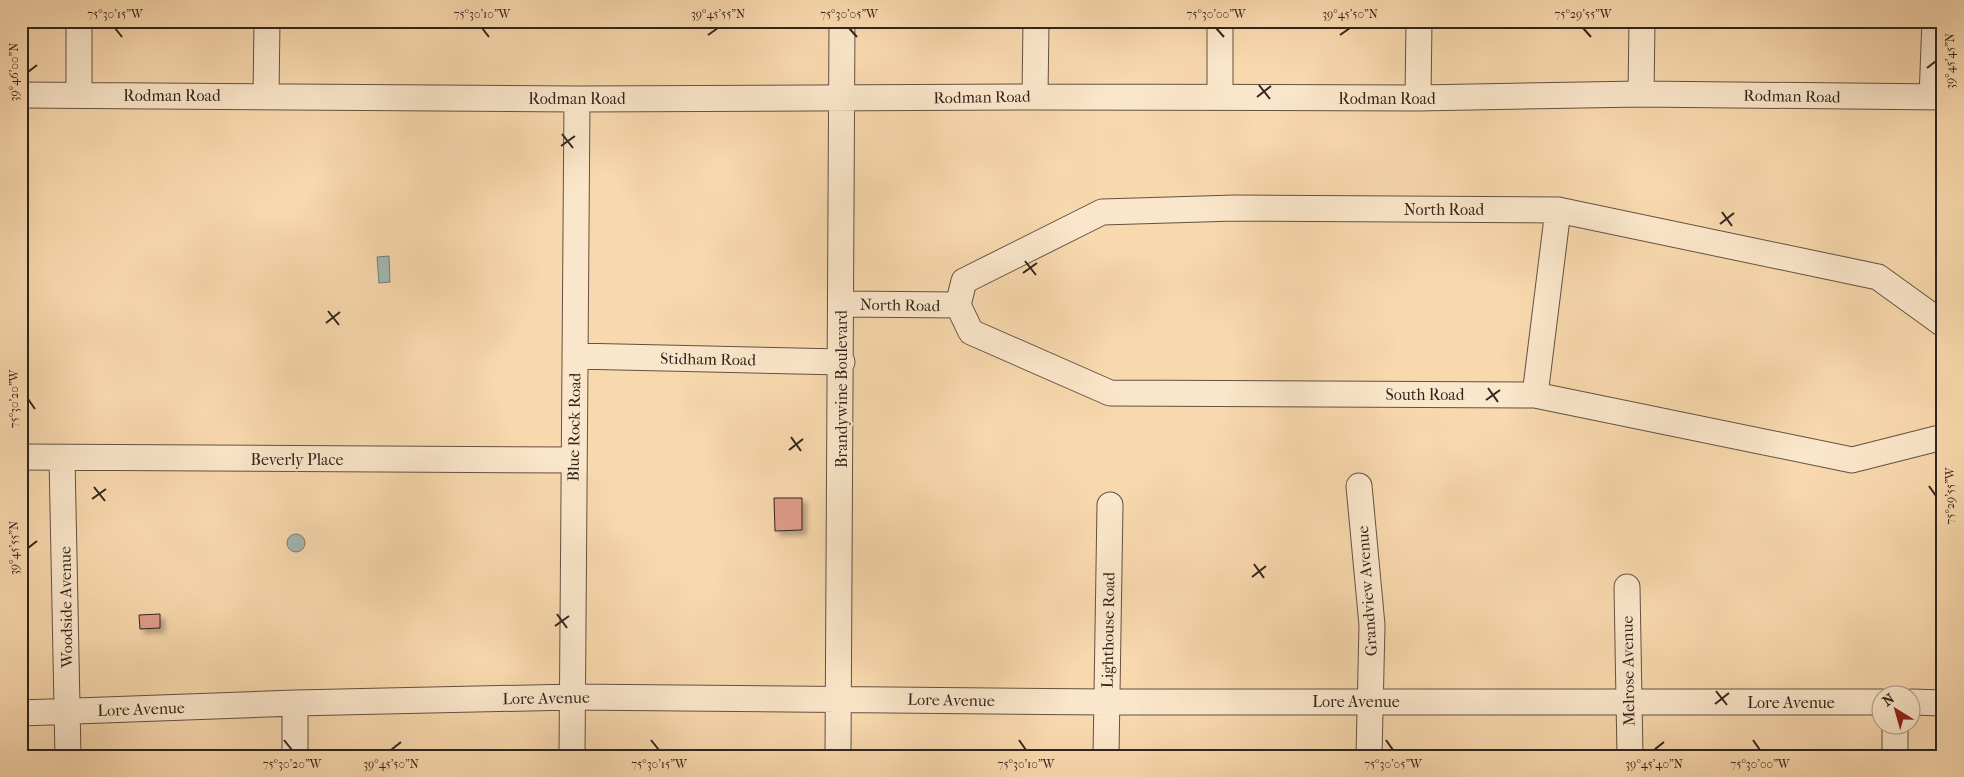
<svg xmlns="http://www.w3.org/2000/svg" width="1964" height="777" font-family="'IM FELL French Canon',serif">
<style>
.water{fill:#a0b8b3;stroke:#747d77}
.building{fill:#e09c8a;stroke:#33241e;filter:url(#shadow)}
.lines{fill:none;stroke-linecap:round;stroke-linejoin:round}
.minor-casing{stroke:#645142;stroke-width:27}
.minor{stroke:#fae6ca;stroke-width:25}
.ticks{fill:none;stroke:#33241e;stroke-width:2}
.labels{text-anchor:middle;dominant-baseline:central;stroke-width:4.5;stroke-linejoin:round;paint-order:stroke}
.street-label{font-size:16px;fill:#33241e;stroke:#fae6ca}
.neatline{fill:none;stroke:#33241e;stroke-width:2}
.ticks-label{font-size:12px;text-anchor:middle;fill:#33241e}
</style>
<defs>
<filter id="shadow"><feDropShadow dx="4.5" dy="4.5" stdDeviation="2.5" flood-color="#0004"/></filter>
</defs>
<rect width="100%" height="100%" fill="#f8d8ad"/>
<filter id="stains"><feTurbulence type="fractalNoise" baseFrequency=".004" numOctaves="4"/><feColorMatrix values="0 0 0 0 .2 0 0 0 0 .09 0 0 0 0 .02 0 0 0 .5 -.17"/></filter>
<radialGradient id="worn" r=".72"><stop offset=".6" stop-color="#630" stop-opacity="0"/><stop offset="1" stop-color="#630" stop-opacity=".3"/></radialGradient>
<path class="water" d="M389 256 390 282 379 283 377 257Z
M287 543a9 9 0 1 1 18 0a9 9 0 1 1-18 0Z"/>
<path class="building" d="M774 498H802V530L775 531Z
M160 614V628L140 629 139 615Z"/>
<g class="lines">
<g class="minor-casing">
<path id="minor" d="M1641 94 1642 21
M21 95 577 99 1035 97 1418 98 1641 94 1943 97
M79 95V21
M266 96 267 21
M1035 97 1036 21
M1220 97V21
M1932 97 1935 21
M1418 98 1419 21
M841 304 958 305 964 281 1102 212 1235 208 1558 210 1878 277 1943 324
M958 305 971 332 1110 393 1535 395 1852 460 1943 437
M575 356 842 362
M1535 395 1558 210
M21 457 573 460
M62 458 68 756
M1359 486 1372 625 1369 756
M1627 587 1630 756
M1912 702 1943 703
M21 713 295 703 572 697 1106 702H1882
M1895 724V756
M295 756V703
M572 756 577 99
M838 756 842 21
M1106 756 1110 505"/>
</g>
<use href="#minor" class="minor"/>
</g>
<path class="ticks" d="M115 28 122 37M482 28 489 37M849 28 857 37M1216 28 1224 37M1583 28 1591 37M708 35 718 28M1340 35 1350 28M1927 68 1936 61M28 72 37 65M1259 85 1270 99M1257 97 1271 86M562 134 573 148M561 146 575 136M1722 212 1732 226M1720 224 1734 213M1025 261 1036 275M1023 273 1037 263M328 311 339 325M326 323 340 312M1488 388 1498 402M28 399 35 409M1486 400 1500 390M791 437 801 451M789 450 803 439M1929 486 1936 496M94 487 105 501M92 499 106 489M28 548 37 541M1254 564 1264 578M1252 577 1266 566M557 614 567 628M555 626 569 616M1716 691 1727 705M1715 704 1729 693M284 740 292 750M651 740 659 750M1019 740 1026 750M1386 740 1393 750M1753 740 1760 750M391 750 401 742M1654 750 1664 742"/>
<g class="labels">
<g class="street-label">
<text x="172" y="95">Rodman Road</text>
<text transform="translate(1792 96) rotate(1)">Rodman Road</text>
<text transform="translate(982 97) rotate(-1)">Rodman Road</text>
<text x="577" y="98">Rodman Road</text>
<text x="1387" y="98">Rodman Road</text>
<text x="1444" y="209">North Road</text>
<text transform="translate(900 305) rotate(1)">North Road</text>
<text transform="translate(708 359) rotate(1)">Stidham Road</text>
<text transform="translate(841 389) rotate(-90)">Brandywine Boulevard</text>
<text x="1425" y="394">South Road</text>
<text transform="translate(574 427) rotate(-89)">Blue Rock Road</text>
<text x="297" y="459">Beverly Place</text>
<text transform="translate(1367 591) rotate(-94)">Grandview Avenue</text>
<text transform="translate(66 607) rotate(-91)">Woodside Avenue</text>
<text transform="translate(1108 630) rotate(-89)">Lighthouse Road</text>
<text transform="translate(1628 671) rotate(-91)">Melrose Avenue</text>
<text transform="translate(546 698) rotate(-1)">Lore Avenue</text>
<text transform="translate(951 700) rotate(1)">Lore Avenue</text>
<text x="1356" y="701">Lore Avenue</text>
<text x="1791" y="702">Lore Avenue</text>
<text transform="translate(141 709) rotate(-2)">Lore Avenue</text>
</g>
</g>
<rect width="1964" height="777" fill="none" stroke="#f8d8ad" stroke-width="55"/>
<g transform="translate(1896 710) rotate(323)"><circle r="24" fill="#fae6ca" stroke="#aa9885"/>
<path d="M0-4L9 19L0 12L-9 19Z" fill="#8f2418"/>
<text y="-8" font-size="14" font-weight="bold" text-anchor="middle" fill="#33241e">N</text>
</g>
<rect x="28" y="28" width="1908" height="722" class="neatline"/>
<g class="ticks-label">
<text x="115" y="18">75°30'15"W</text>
<text x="482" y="18">75°30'10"W</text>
<text x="718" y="18">39°45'55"N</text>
<text x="849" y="18">75°30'05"W</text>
<text x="1216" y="18">75°30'00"W</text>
<text x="1350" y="18">39°45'50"N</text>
<text x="1583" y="18">75°29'55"W</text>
<text transform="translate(1950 61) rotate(-90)" y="4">39°45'45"N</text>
<text transform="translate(14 72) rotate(-90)" y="4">39°46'00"N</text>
<text transform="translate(14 399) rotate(-90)" y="4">75°30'20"W</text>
<text transform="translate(1950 496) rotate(-90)" y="4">75°29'55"W</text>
<text transform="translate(14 548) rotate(-90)" y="4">39°45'55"N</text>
<text x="292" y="768">75°30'20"W</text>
<text x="391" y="768">39°45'50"N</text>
<text x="659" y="768">75°30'15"W</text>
<text x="1026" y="768">75°30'10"W</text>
<text x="1393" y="768">75°30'05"W</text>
<text x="1654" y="768">39°45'40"N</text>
<text x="1760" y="768">75°30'00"W</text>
</g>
<rect width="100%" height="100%" filter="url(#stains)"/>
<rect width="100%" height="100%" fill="url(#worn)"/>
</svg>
